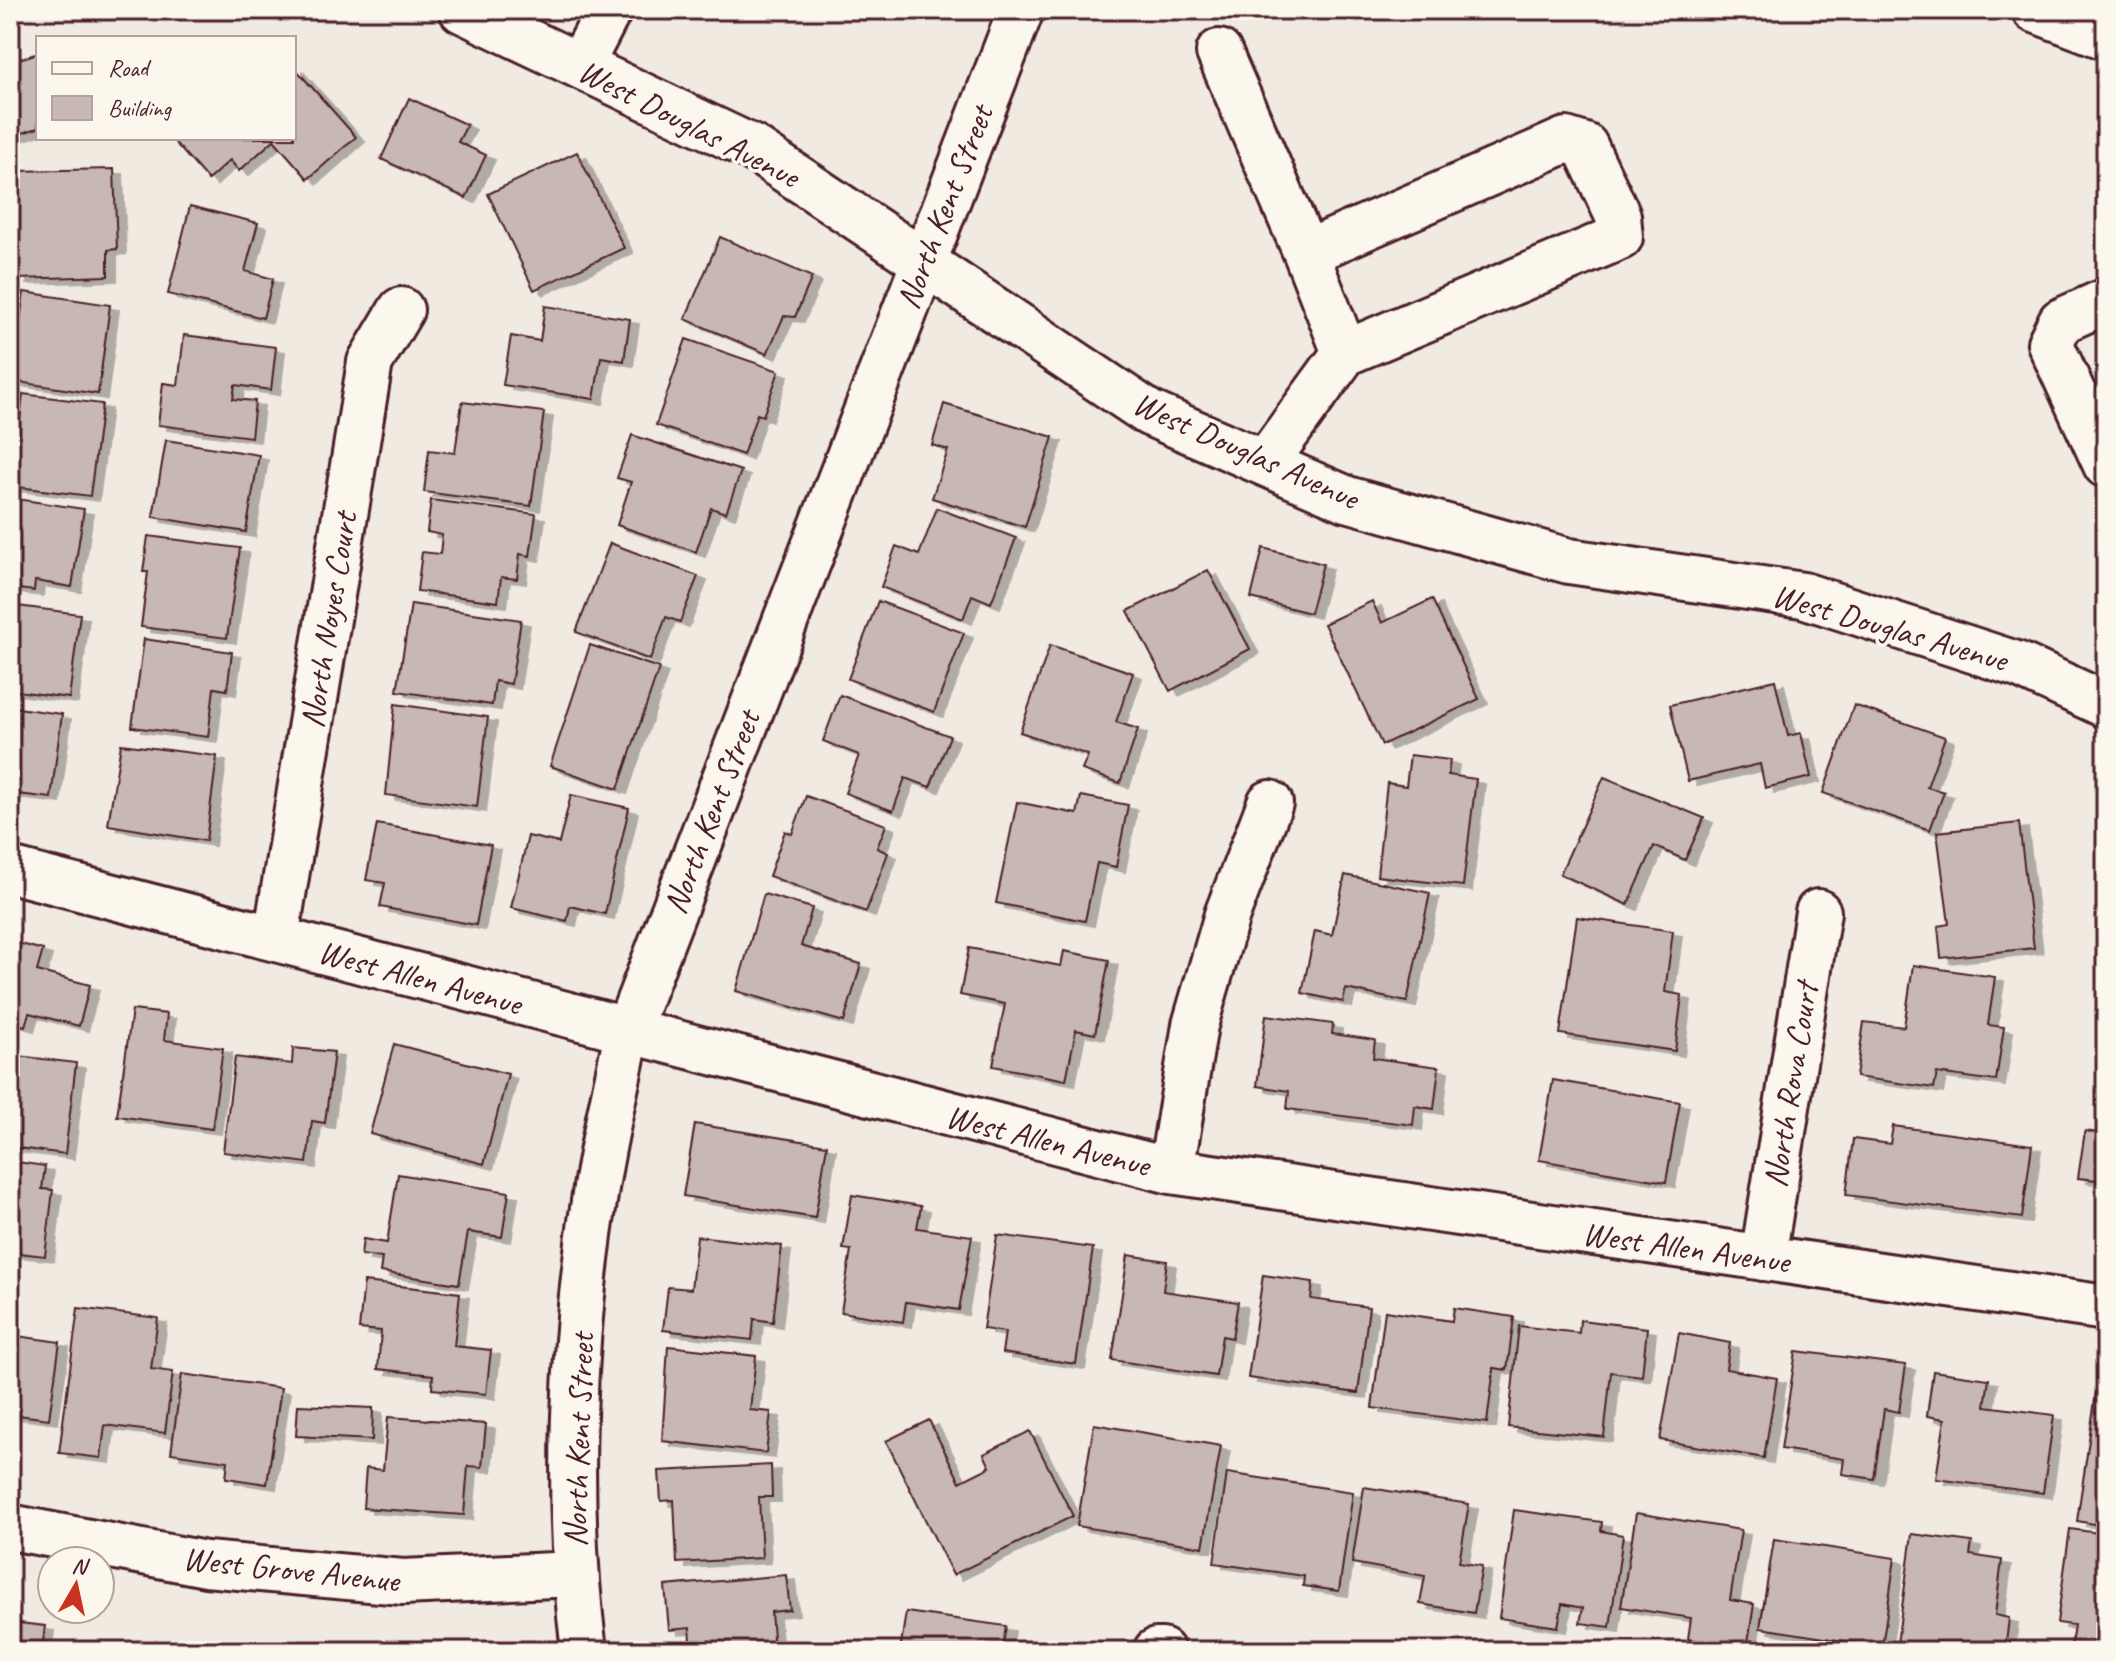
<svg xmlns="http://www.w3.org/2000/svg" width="2116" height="1661" font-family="Caveat,sans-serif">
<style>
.building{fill:#c8b8b3;stroke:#4a1f2b;stroke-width:2;filter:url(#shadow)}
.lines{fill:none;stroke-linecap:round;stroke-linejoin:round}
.minor-casing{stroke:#4a1f2b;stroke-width:50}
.major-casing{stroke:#4a1f2b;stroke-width:50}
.minor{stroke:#fbf7ec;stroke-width:44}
.major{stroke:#fbf7ec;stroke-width:44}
.labels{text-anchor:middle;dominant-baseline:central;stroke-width:7;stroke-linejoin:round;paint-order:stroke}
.street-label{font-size:34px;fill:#4a1f2b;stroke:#fbf7ec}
</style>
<defs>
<filter id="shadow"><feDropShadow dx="9" dy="5" stdDeviation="0" flood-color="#0004"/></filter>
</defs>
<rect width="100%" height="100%" fill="#f0eae0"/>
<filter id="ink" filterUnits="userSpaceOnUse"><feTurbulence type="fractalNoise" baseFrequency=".0125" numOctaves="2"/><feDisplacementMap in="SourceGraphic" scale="16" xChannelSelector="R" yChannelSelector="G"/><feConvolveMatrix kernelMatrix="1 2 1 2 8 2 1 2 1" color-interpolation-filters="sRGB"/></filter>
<g filter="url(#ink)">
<path class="building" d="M38 53V128L10 137V62Z
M294 67 356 137 308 179 274 140 239 171 230 160 208 180 171 138H294Z
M409 98 467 125 458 142 486 155 466 198 381 159Z
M577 152 624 248 534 290 488 194Z
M114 169 117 249 108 250V276L18 279 15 171Z
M190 206 258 223 245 271 273 279 263 318 168 294Z
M720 237 812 277 795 317 784 316 767 354 685 319Z
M24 292 110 305 98 394 11 381Z
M545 306 630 319 624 361 601 357 594 399 503 385 511 336 540 341Z
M184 335 276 347 271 390 235 385 233 399 255 401 251 437 158 425 163 383 178 385Z
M686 339 779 371 763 416 757 414 743 455 656 425Z
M23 394 102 404 90 496 10 486V443H17Z
M462 402 544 412 531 506 424 492 429 450 455 453Z
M944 404 1053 437 1025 527 932 498 948 450 932 445Z
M632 435 741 471 726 513 711 508 696 552 617 525 631 482 617 478Z
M166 440 259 455 246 532 153 517Z
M10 498 84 509 72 587 35 581 34 591 10 588Z
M431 500 536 514 530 556 520 554 517 579 501 577 498 602 417 591 422 552 440 554 442 535 427 532Z
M937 508 1016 538 991 603 972 595 963 619 881 587 896 546 919 555Z
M148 536 240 548 227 638 141 627 148 572H143Z
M610 543 698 576 680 622 666 617 650 660 576 632Z
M1263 548 1323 564 1310 613 1251 598Z
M1208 570 1250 649 1170 691 1128 611Z
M1432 599 1479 699 1382 745 1324 624 1372 601 1382 623Z
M878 601 964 633 934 712 848 679Z
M411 604 521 620 511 684 495 681 492 705 397 691Z
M10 605 80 614 69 698 10 690Z
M144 639 232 652 227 690 214 688 208 737 132 727Z
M590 645 659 668 618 789 550 766Z
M1050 645 1133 673 1116 722 1138 729 1120 783 1082 770 1088 755 1020 732Z
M1775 680 1788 736 1801 733 1811 777 1765 788 1760 764 1688 781 1670 705Z
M840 695 950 736 930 787 905 778 893 811 845 793 859 755 823 741Z
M395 704 488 717 477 807 386 795Z
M1854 705 1945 737 1927 787 1944 792 1930 830 1823 793Z
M10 707 62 714 51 798 10 793Z
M121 744 217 756 206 841 108 825Z
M1410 755 1450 760 1448 775 1476 779 1463 886 1377 876 1387 783 1406 786Z
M1604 777 1704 818 1685 860 1654 846 1628 905 1560 874Z
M571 795 629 808 605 914 570 906 567 921 511 908 528 836 559 843Z
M806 796 886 825 877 848 888 853 866 912 769 876 785 831 792 834Z
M1081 796 1128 805 1116 867 1097 863 1085 921 996 903 1017 802 1077 814Z
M2019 823 2034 948 1941 958 1938 926 1949 924 1937 832Z
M377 824 491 845 476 925 380 907 385 883 366 880Z
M1345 875 1430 893 1407 1002 1346 989 1343 1002 1302 993 1315 931 1332 935Z
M764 894 812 908 801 946 861 964 844 1022 736 991Z
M1577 917 1673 931 1665 992 1682 995 1675 1051 1560 1034Z
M10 941 43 950 37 971 90 985 79 1026 29 1013 25 1026 10 1022Z
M969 948 1061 966 1064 951 1109 960 1095 1034 1076 1030 1066 1080 993 1066 1005 1004 960 995Z
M1913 965 1995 977 1988 1025 2004 1027 1996 1081 1937 1073 1934 1088 1856 1077 1864 1022 1904 1027Z
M132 1010 167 1014 164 1040 223 1048 212 1129 117 1116Z
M1266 1015 1333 1024 1332 1034 1375 1040 1373 1058 1439 1067 1434 1109 1415 1106 1413 1125 1287 1109 1289 1091 1257 1086Z
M394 1044 508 1074 484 1164 370 1134Z
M293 1048 334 1052 325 1123 312 1121 307 1163 223 1152 235 1057 292 1064Z
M10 1055 76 1063 65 1154 10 1147Z
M1553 1080 1680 1102 1666 1182 1539 1160Z
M695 1124 827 1145 815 1218 683 1196Z
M1893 1126 2032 1145 2022 1218 1846 1195 1853 1139 1890 1144Z
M2085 1131 2106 1134V1244L2097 1243 2106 1181 2078 1178Z
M10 1161 45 1166 42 1189 53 1190 45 1256 10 1252Z
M398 1174 509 1192 502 1237 468 1232 459 1284 380 1272 382 1258 361 1255 363 1239 387 1243Z
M852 1195 921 1206 917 1228 972 1236 959 1310 906 1302 903 1322 841 1312 851 1250 843 1249Z
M997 1235 1093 1248 1076 1364 1002 1353 1005 1332 983 1329Z
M697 1236 782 1246 773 1322 754 1319 752 1340 663 1330 668 1287 691 1289Z
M1128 1255 1167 1261 1163 1291 1238 1302 1232 1338 1222 1336 1216 1376 1112 1360Z
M1263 1275 1313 1282 1311 1299 1369 1307 1358 1393 1248 1378Z
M364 1282 460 1293 454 1346 491 1350 486 1394 432 1389 433 1375 378 1369 381 1331 359 1329Z
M78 1308 158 1318 151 1369 173 1372 165 1433 105 1425 101 1458 59 1453Z
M1454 1308 1514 1317 1507 1370 1494 1368 1487 1423 1372 1408 1385 1311 1452 1321Z
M1580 1320 1647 1328 1642 1376 1611 1372 1604 1437 1508 1427 1519 1326 1579 1333Z
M1679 1333 1730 1343 1726 1369 1777 1378 1764 1458 1660 1440Z
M10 1335 60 1342 49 1419 10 1414Z
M668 1346 756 1356 750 1410 771 1412 766 1453 662 1441Z
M1796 1351 1906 1365 1899 1412 1884 1409 1874 1479 1842 1474 1844 1459 1781 1449Z
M1933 1371 1989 1379 1985 1406 2054 1415 2043 1493 1936 1479 1945 1419 1927 1416Z
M182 1374 281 1388 267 1484 226 1478 228 1461 171 1453Z
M2096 1393 2106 1394V1526L2077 1521Z
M298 1405 373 1408 372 1440 296 1436Z
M388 1417 486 1424 482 1467 468 1466 464 1515 363 1508 366 1468 383 1470Z
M929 1420 960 1482 990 1467 984 1454 1030 1431 1073 1516 953 1575 886 1441Z
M1094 1424 1221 1446 1203 1547 1077 1526Z
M771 1465 772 1497H759L762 1558 677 1563 674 1500 661 1501 659 1471Z
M1227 1473 1353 1492 1339 1591 1303 1586 1304 1576 1214 1563Z
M1364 1487 1469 1504 1459 1562 1482 1566 1474 1613 1420 1604 1425 1576 1352 1563Z
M1514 1510 1602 1522 1601 1531 1623 1535 1610 1627 1580 1623 1583 1608 1562 1604 1558 1627 1499 1618Z
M1636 1513 1741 1530 1730 1600 1754 1604 1747 1649 1688 1639 1691 1618 1621 1607Z
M2070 1529 2106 1534V1651H2070L2074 1625 2057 1623Z
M1912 1534 1972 1542 1970 1555 2002 1560 1995 1615 2009 1618 2005 1651H1952L1897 1644Z
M1774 1539 1895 1558 1882 1647 1760 1628Z
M786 1575 790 1610 771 1612 774 1651H692L690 1628 669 1630 665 1586Z
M906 1612 1006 1626 1002 1651H900Z
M10 1622 45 1626 42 1651H10Z"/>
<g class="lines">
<g class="minor-casing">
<path id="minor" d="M462 10 753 148 1149 413 1347 499 1569 561 1803 595 2019 665 2106 705
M1219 52 1306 253
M580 66 609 10
M2106 301 2061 321 2050 343 2106 465
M1265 463 1345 353 1620 237 1618 216 1585 146 1566 140 1306 253 1345 353
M10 870 1171 1171 2106 1308
M276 938 370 362 401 310
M1171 1171 1195 1025 1227 915 1270 803
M1763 1258 1818 912
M10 1527 206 1564 403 1582 575 1574
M584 1651C565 1502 572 1337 596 1188 604 1136 617 1084 627 1032L1021 10
M1156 1651H1162"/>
</g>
<g class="major-casing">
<path id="major" d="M2035 10 2106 37"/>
</g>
<use href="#minor" class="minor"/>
<use href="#major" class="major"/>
</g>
</g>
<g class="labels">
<g class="street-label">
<text transform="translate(689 123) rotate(27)">West Douglas Avenue</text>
<text transform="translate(944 207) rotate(-69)">North Kent Street</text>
<text transform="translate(1246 450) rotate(24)">West Douglas Avenue</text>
<text transform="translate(328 620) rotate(-81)">North Noyes Court</text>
<text transform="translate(1890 627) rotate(16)">West Douglas Avenue</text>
<text transform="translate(711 812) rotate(-69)">North Kent Street</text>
<text transform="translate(420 977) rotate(15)">West Allen Avenue</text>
<text transform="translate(1790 1085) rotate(-81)">North Rova Court</text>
<text transform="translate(1048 1140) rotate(14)">West Allen Avenue</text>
<text transform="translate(1686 1247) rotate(8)">West Allen Avenue</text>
<text transform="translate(578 1440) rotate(-88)">North Kent Street</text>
<text transform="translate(291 1569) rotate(6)">West Grove Avenue</text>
</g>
</g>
<rect width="2116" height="1661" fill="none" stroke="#fbf7ec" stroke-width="40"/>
<rect x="20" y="20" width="2076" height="1621" fill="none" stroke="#4a1f2b" stroke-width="3" filter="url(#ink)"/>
<rect x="36" y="36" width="260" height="104" fill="#fbf7ec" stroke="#b4a19f" stroke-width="2"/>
<rect x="52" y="62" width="40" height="12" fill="#fbf7ec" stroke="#b4a19f" stroke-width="2"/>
<text x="108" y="76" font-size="24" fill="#4a1f2b">Road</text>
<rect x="52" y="96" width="40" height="24" fill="#c8b8b3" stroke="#b4a19f" stroke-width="2"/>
<text x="108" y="116" font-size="24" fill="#4a1f2b">Building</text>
<g transform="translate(76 1585) rotate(9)"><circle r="38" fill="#fbf7ec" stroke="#b4a19f" stroke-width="2"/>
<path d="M0-6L14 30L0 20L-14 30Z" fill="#c8321e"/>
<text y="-12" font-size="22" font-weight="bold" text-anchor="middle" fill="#4a1f2b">N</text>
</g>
</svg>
